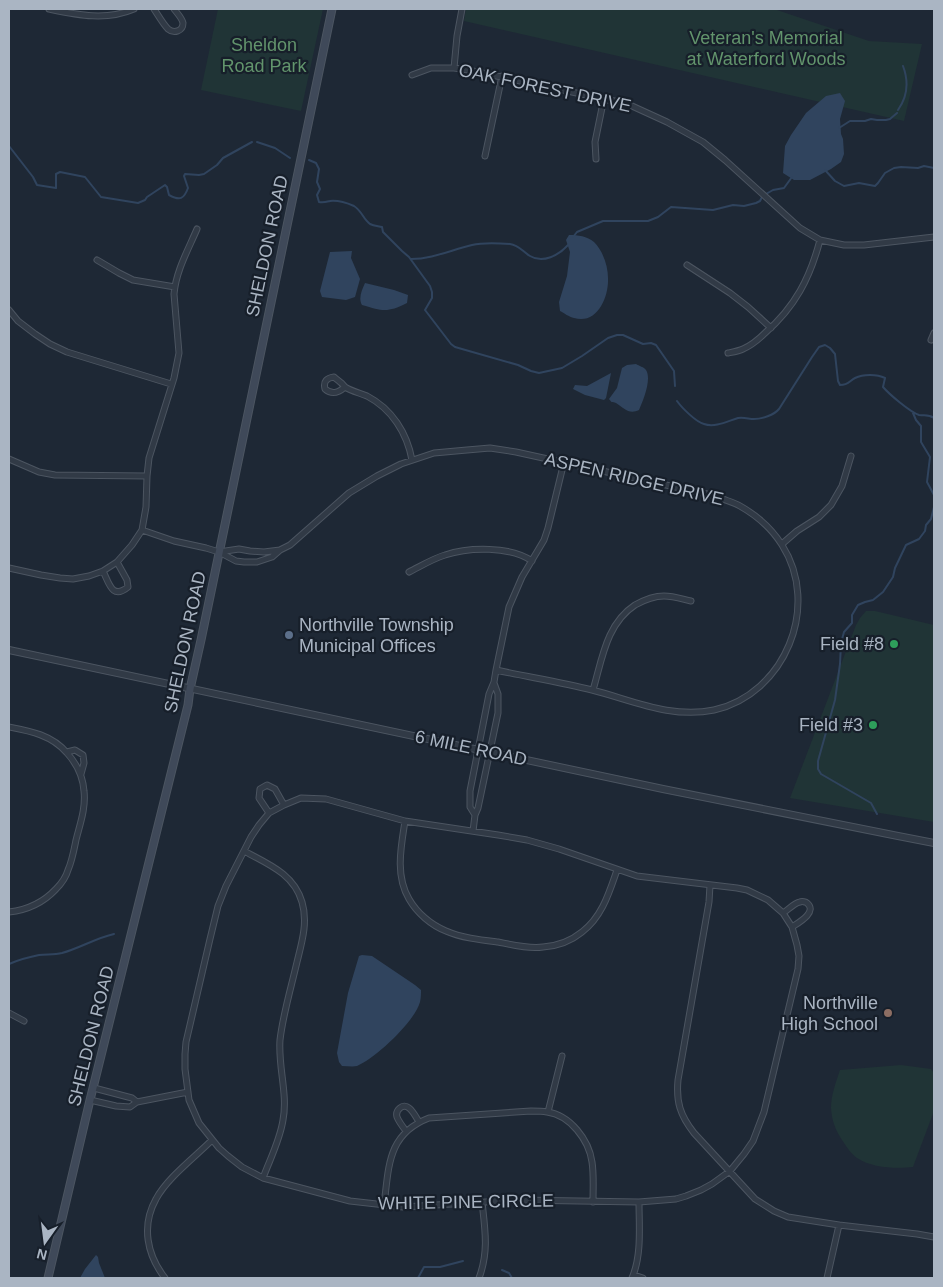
<svg xmlns="http://www.w3.org/2000/svg" width="943" height="1287" font-family="Arial,sans-serif">
<style>
.green{fill:#203436}
.water{fill:#30445e}
.lines{fill:none;stroke-linecap:round;stroke-linejoin:round}
.stream{stroke:#30445e;stroke-width:2}
.minor-casing{stroke:#4c5561;stroke-width:7}
.tertiary-casing{stroke:#4c5561;stroke-width:8}
.secondary-casing{stroke:#4c5561;stroke-width:9}
.minor{stroke:#313a46;stroke-width:5}
.tertiary{stroke:#313a46;stroke-width:6}
.secondary{stroke:#3f4959;stroke-width:7}
.service-dot{fill:#5c6f8a;stroke:#171f2a;stroke-width:2}
.leisure-dot{fill:#2e9e5b;stroke:#171f2a;stroke-width:2}
.education-dot{fill:#8d6e63;stroke:#171f2a;stroke-width:2}
.labels{text-anchor:middle;dominant-baseline:central;stroke-width:4.5;stroke-linejoin:round;paint-order:stroke}
.park-label{font-size:18px;fill:#62946c;stroke:#171f2a}
.street-label{font-size:18px;fill:#aab5c3;stroke:#171f2a}
.poi-label{font-size:18px;fill:#aab5c3;stroke:#171f2a;text-anchor:end}
</style>
<rect width="100%" height="100%" fill="#1e2835"/>
<path class="green" d="M218 9H323L301 111 201 90Z
M466 9H774L869 41 922 44 904 121 464 21Z
M866 611H875L934 625V822L790 798 856 625 860 618Z
M901 1065 931 1069 934 1073V1111L913 1167C896 1169 872 1168 857 1158 851 1154 846 1146 842 1140 835 1129 832 1121 831 1108 831 1095 836 1082 840 1070Z"/>
<path class="water" d="M840 93 845 101 840 119 841 134 843 139 844 154 841 162 831 169 810 180H794L783 173 785 146 791 135 806 113 826 96Z
M569 235C578 235 587 236 594 242 603 251 608 266 608 278 609 297 597 325 574 318 569 317 564 313 560 311L559 302 567 276 570 252 566 240Z
M352 251 351 258 360 279 355 297 346 300 322 297 320 291 330 252Z
M365 283 394 290 408 295 407 303C387 313 383 311 362 305 358 298 362 290 365 283Z
M636 364C639 366 644 367 646 370 652 379 643 401 639 410 629 415 624 408 616 403 609 400 614 405 609 399L617 388 622 368 627 365Z
M611 373 606 398 604 400 585 395 573 389 575 385 587 386Z
M362 955 372 956 415 985 421 990C421 993 421 998 420 1002 415 1021 376 1058 357 1066 353 1067 347 1066 342 1066L339 1062 337 1053 348 993 359 956Z
M96 1255 98 1257 99 1263 105 1278H80L85 1269Z"/>
<g class="lines">
<path class="stream" d="M898 110C908 96 909 82 903 66
M839 128 850 121H865L871 119 877 120H886L890 119 897 113
M257 142 275 148 290 158
M9 146 33 177 37 185 56 188V174L60 172 85 177 101 197 138 203 145 200 147 197 165 185 167 187 169 195C180 201 184 199 188 188L184 176 185 174 199 175 204 174 217 165 223 158 252 142
M309 160 316 163 319 169 317 182 320 189 317 195 319 202C323 203 326 202 330 201 339 200 347 203 354 206 362 211 363 219 370 224 374 226 378 226 382 227L383 232 402 251 409 257 430 286 432 292V298L425 310 451 344 455 347 518 365 531 371 539 373 562 368 582 356 608 338 617 335H623L643 344 651 343 656 345 674 371 675 386
M825 170 835 181 844 186 859 183 875 186 878 183 885 173 894 168 901 167 918 168 924 166 934 168
M766 194 773 190 784 188 792 177
M573 237 577 232 603 221H648L658 217 671 207 713 210 733 205 744 206 756 203 760 201 762 197
M411 259C432 259 451 250 472 245 484 242 498 243 510 244 519 245 523 252 530 256 543 264 559 255 568 245
M677 401C682 408 696 422 704 424 715 428 728 421 738 418 744 417 749 419 754 419 762 419 774 415 779 409L812 357 819 347 825 345 830 348 835 354 838 381 840 385C849 385 849 381 855 378 863 374 877 374 885 378L883 387C889 394 910 412 919 415 925 416 928 414 934 418
M913 413 916 420 921 426V442L930 457C929 465 928 474 927 482L934 495
M877 814 871 803 821 774 818 769V761L835 700 840 664 841 643 844 632 852 623V615L858 605 865 602 873 600 883 592 893 577 895 568 906 545 919 539 925 531 926 525 931 519 934 507
M9 964C18 960 29 957 39 955 47 954 54 955 62 953 80 948 96 938 114 934
M502 1270 509 1273 512 1278
M418 1278 424 1267H440L463 1261"/>
<g class="minor-casing">
<path id="minor" d="M49 9C78 15 106 21 134 9
M154 9C158 15 163 24 168 29 174 34 183 31 183 23 182 18 177 13 174 9
M454 68 457 36 462 9
M412 75 431 68H454L468 70 619 102 632 106 667 122 703 142 725 160 800 228 820 240 844 245H864L934 237
M485 156 502 76
M596 159 595 142 604 98
M97 260 119 273 133 280 175 287
M687 265 730 293 748 307 771 328
M9 310 18 321 35 334 50 344 67 352 171 384
M931 340 934 333
M728 353C733 352 739 351 743 349 752 345 759 339 765 333 795 307 810 278 820 240
M345 387C338 393 332 395 325 389 323 381 327 378 334 377 336 379 338 380 340 382 342 383 344 386 345 387 351 391 360 393 367 396 392 409 407 433 412 460
M9 459 39 472 55 475 147 476
M142 530 174 541 206 548 219 552 236 561 244 562H257L272 557 280 550 290 545 349 493 377 476 401 464 434 453 467 450 490 448 516 452 716 496C724 500 733 502 740 506 756 515 772 529 782 545 821 606 785 694 714 710 671 719 632 700 592 690 560 682 528 677 496 670
M782 544 797 531 819 517 831 505 842 486 851 456
M219 552 239 549 250 551 264 552 280 550
M9 568 41 575 60 578 73 579 89 576 103 571 117 562 132 545 142 530 146 507 147 476 149 458 174 378 179 353 174 294C176 271 188 250 197 229
M103 571C109 583 112 600 128 587L127 580 117 562
M409 572C421 566 432 559 445 555 469 547 510 546 532 561
M593 690C602 660 606 624 635 605 644 600 653 596 664 596 673 596 682 599 691 601
M9 727C30 731 52 735 67 753 77 764 83 777 84 791 86 808 80 824 76 840 74 850 72 861 68 870 66 877 61 884 56 889 43 903 27 910 9 912
M67 752 75 750 83 755 84 763 81 774
M301 798 326 799 405 821 498 835 527 840 559 849 637 876 737 888 747 890 768 900 783 913 792 927 797 945 799 956 798 969 764 1112 753 1141 744 1154 730 1171 712 1184 701 1190 686 1196 676 1199 639 1202 519 1200 403 1207 350 1201 263 1178 242 1167 228 1156 219 1148 199 1123 189 1100 185 1069V1054L186 1042 210 939 218 906 226 886 251 837 259 825 269 813 284 805Z
M269 813 259 798 260 789 267 785 275 789 284 805
M475 815 470 807V791L489 694 494 682 496 670 509 607 522 577 544 540 548 528 564 462
M405 821C401 847 395 875 409 899 417 913 431 925 446 931 462 938 481 940 498 942 513 945 529 949 543 947 557 946 571 941 582 932 602 917 609 893 617 870
M473 831 475 815 478 808 498 713V694L494 683
M244 851C268 864 294 874 302 902 308 922 302 942 297 962 291 988 283 1014 280 1040 278 1067 288 1094 283 1120 280 1140 270 1159 263 1178
M710 885 709 902 678 1080C676 1102 680 1115 694 1133L755 1199 774 1211 788 1217 839 1225 917 1234 934 1237
M783 913C788 910 794 903 800 902 802 901 806 902 807 903 818 912 798 923 792 927
M9 1013 24 1021
M94 1088 132 1098 137 1102
M90 1100 116 1106 130 1107 137 1102 188 1092
M548 1112 562 1056
M406 1131C403 1127 399 1122 397 1117 395 1110 403 1103 409 1108 413 1111 416 1117 419 1122
M384 1205C389 1167 387 1134 429 1118L531 1111C536 1111 542 1111 547 1112 570 1115 589 1140 592 1162 594 1175 593 1189 593 1202
M634 1275 643 1278
M165 1278C147 1255 141 1226 156 1199 167 1178 195 1157 212 1140
M479 1278C489 1252 485 1229 482 1202
M632 1278C642 1255 639 1226 639 1202
M827 1278 839 1225"/>
</g>
<g class="tertiary-casing">
<path id="tertiary" d="M9 650 663 789 898 836 934 843"/>
</g>
<g class="secondary-casing">
<path id="secondary" d="M48 1278 90 1100 188 705 190 689 201 640 332 9"/>
</g>
<use href="#minor" class="minor"/>
<use href="#tertiary" class="tertiary"/>
<use href="#secondary" class="secondary"/>
</g>
<circle class="service-dot" cx="289" cy="635" r="5"/>
<g class="leisure-dot">
<circle cx="894" cy="644" r="5"/>
<circle cx="873" cy="725" r="5"/>
</g>
<circle class="education-dot" cx="888" cy="1013" r="5"/>
<g class="labels">
<g class="park-label">
<text x="766" y="38">Veteran's Memorial<tspan x="766" dy="21">at Waterford Woods</tspan></text>
<text x="264" y="45">Sheldon<tspan x="264" dy="21">Road Park</tspan></text>
</g>
<g class="street-label">
<text transform="translate(545 88) rotate(12)">OAK FOREST DRIVE</text>
<text transform="translate(267 246) rotate(-78)">SHELDON ROAD</text>
<text transform="translate(634 479) rotate(13)">ASPEN RIDGE DRIVE</text>
<text transform="translate(185 642) rotate(-78)">SHELDON ROAD</text>
<text transform="translate(471 748) rotate(12)">6 MILE ROAD</text>
<text transform="translate(91 1036) rotate(-76)">SHELDON ROAD</text>
<text transform="translate(466 1202) rotate(-1)">WHITE PINE CIRCLE</text>
</g>
<g class="poi-label">
<text x="299" y="625" text-anchor="start">Northville Township<tspan x="299" dy="21">Municipal Offices</tspan></text>
<text x="884" y="644">Field #8</text>
<text x="863" y="725">Field #3</text>
<text x="878" y="1003">Northville<tspan x="878" dy="21">High School</tspan></text>
</g>
</g>
<rect width="943" height="1287" fill="none" stroke="#aab5c3" stroke-width="20"/>
<g transform="translate(45 1242) rotate(194)" stroke="#171f2a" stroke-width="4" paint-order="stroke">
<path d="M0-4L9 19L0 12L-9 19Z" fill="#aab5c3"/>
<text y="-8" font-size="14" font-weight="bold" text-anchor="middle" fill="#aab5c3">N</text>
</g>
</svg>
